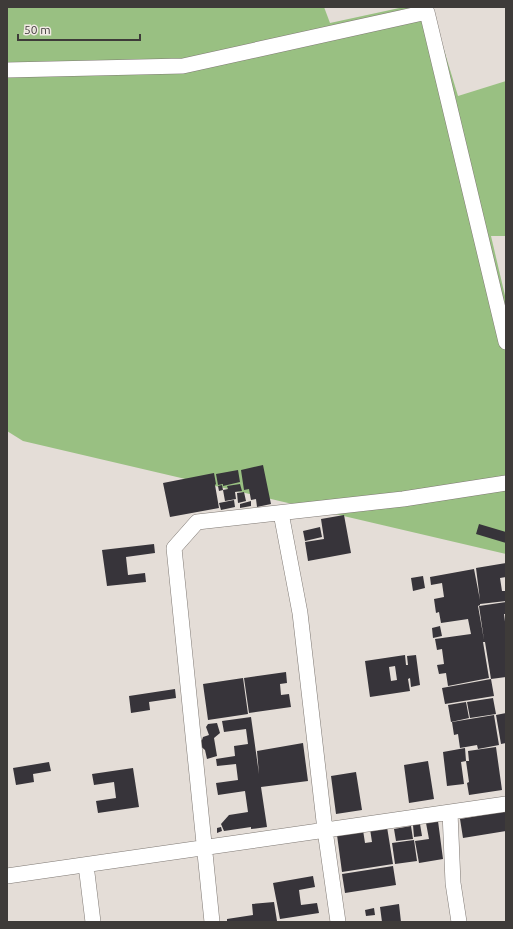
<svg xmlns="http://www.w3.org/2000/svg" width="513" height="929" font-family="Ubuntu,sans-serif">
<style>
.green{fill:#99c082}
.building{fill:#37343a;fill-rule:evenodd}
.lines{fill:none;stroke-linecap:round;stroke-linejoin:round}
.street-casing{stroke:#7f7974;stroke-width:16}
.street{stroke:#fff;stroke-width:15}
</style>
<rect width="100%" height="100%" fill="#e4ddd7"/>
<path class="green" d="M7 7H324L330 23 404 7H431L458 96 506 81V236H491L506 300V554L23 441 7 431Z"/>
<path class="building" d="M263 465 271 504 257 507 256 499 251 500 249 489 244 490 241 470Z
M238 470 240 482 223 486V484L218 485 216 474Z
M214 473 216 484 215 485 219 508 170 517 163 483Z
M240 484 242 491 235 492 236 499 225 501 223 490 228 489 227 486Z
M222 485 223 490 219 491 218 486Z
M244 492 246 501 238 503 237 493Z
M234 500 235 507 221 510 219 503Z
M251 501V506L240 508V504Z
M344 515 351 553 308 561 305 542 324 539 321 519Z
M479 524 506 532V543L476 534Z
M320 527 322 537 305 541 303 531Z
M154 544 155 553 126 557 128 575 145 573 146 582 107 586 102 550Z
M506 563V577L500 578 502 591H506V601L480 604V605L478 606 484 640 479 606 506 602V614H504L506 629V677L491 679 485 642H483L489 678 448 686 446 673 439 674 437 665 444 664 442 649 437 650 435 639 471 634 468 619 441 623 439 612 436 613 434 599 444 597 442 583 431 585 430 577 474 569 480 600 476 568Z
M423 576 425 588 413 591 411 578Z
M440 626 442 636 433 638 432 628Z
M405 655 406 665H408L407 656 416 655 420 685 411 687 410 678 408 679 410 691 370 697 365 661ZM395 666 397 680 391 681 389 667Z
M286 672 287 683 280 684 281 695 289 694 291 707 249 713 244 678Z
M243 678 248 714 208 720 203 684Z
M491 679 494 696 445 704 442 688Z
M175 689 176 698 149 702 150 710 131 713 129 696Z
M493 698 496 714 470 718 467 702Z
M466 702 469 718 451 722 448 705Z
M506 713V743L501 744 496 715Z
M494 715 499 745 478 749 477 745 460 748 458 734 454 735 452 722Z
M251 717 259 774 257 751 303 743 308 781 261 787 267 827 251 829V827L224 831 221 824 229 815 248 812 245 791 218 795 216 783 238 780 236 764 217 766 216 759 235 756 234 746 248 744 246 729 224 732 222 721Z
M217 723 220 733 214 738 217 756 207 759 205 750 197 743 202 740 203 737 209 735 206 727 208 724Z
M496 747 502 790 469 795 467 783 469 782 466 761H469L468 751Z
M465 748 466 761 461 762 464 784 447 786 443 752Z
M428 761 434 799 409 803 404 765Z
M49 762 51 771 33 774 34 782 16 785 13 768Z
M133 768 139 807 98 813 96 801 116 798 114 782 94 785 92 774Z
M356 772 362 810 336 814 331 776Z
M506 811V831L463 838 460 819Z
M438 821 443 859 419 863 415 841 429 839 426 823Z
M420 824 422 836 414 837 413 825Z
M411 826 413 839 396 841 394 829Z
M221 827 222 831 217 833V828Z
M387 827 393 864 342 872 337 835 363 830 365 843 372 842 370 829Z
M414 840 417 861 395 864 392 843Z
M393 866 396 885 345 893 342 874Z
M313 876 315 887 299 890 301 905 317 903 319 913 280 919 273 883Z
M274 902 277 921 270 922H227V919L253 915 252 904Z
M399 904 401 922H382L380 907Z
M374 908 375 915 366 916 365 910Z"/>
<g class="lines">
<g class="street-casing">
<path id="street" d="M7 70 183 66 427 12 506 342
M281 513 300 613 325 830 338 922
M450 812 453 883 459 922
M86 865 93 922
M7 876 506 804
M212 922 174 548 197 522 403 499 506 483"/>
</g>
<use href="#street" class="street"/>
</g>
<rect width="513" height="929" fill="none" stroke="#3e3b39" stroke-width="16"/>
<path d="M18 34v6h122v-6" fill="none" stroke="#3e3b39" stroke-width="2"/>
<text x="24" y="34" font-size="12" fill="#3e3b39" stroke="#f1eae4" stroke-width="3" paint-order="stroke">50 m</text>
</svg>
